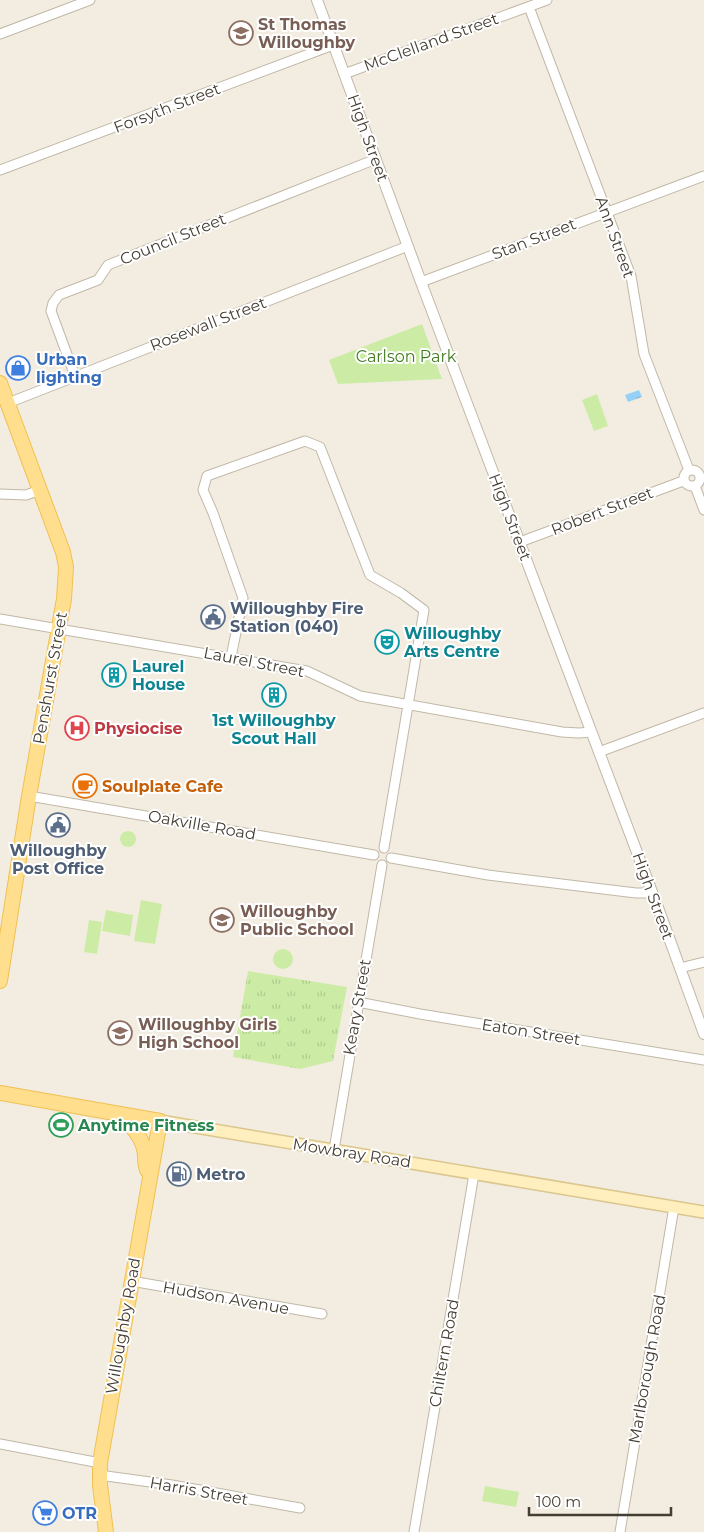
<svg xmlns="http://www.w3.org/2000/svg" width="704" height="1532" font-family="Montserrat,sans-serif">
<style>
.grass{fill:url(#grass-tufts)}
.park{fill:#cceca5}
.water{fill:url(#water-ripples)}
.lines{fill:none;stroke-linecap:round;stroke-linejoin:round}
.minor-casing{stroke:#c1b8a6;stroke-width:11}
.tertiary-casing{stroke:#c1b8a6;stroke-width:12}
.secondary-casing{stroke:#dbc68d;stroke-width:14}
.primary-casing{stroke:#f0c052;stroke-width:16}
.minor{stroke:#fff;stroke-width:9}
.tertiary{stroke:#fff;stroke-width:10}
.secondary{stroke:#ffefbf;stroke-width:11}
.primary{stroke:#ffdf8e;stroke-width:14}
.labels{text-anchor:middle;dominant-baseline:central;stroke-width:4;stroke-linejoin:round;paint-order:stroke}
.education-label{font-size:16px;font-weight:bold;fill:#785e54;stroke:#fff;text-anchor:start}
.street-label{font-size:16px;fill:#443d32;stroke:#fff}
.park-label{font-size:16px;fill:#437b20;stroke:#fff}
.shop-label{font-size:16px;font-weight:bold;fill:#366cbe;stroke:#fff;text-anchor:start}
.service-label{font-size:16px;font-weight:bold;fill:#4e5e75;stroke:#fff;text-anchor:start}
.culture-label{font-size:16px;font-weight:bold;fill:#0d838f;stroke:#fff;text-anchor:start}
.health-label{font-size:16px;font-weight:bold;fill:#be3a42;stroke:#fff;text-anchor:start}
.food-label{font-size:16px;font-weight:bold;fill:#c56008;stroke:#fff;text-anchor:start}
.leisure-label{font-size:16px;font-weight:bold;fill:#27864d;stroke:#fff;text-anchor:start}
</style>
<defs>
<pattern id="grass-tufts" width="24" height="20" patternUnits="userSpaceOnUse" patternTransform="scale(1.25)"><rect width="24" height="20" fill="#cceca5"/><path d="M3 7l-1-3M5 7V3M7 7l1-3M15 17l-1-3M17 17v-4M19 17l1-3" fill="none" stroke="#b0cb8e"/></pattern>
<pattern id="water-ripples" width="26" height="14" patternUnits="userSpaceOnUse" patternTransform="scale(1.25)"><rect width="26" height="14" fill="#96d0f7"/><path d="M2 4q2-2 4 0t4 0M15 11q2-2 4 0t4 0" fill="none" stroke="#7caac9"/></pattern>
</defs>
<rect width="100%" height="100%" fill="#f3ede1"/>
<path class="grass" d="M248 971 347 987 333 1061 300 1069 233 1057Z"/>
<path class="park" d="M422 324 442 379 338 384 329 360Z
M597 394 608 426 594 431 582 400Z
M120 839a8 8 0 1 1 16 0a8 8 0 1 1-16 0Z
M141 900 162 904 155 944 134 941Z
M106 910 133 915 130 936 102 931Z
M89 920 102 922 97 954 84 952Z
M273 959a10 10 0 1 1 20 0a10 10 0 1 1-20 0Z
M485 1486 519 1492 516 1507 482 1501Z"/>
<path class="water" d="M639 390 642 397 628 402 625 395Z"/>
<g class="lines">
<g class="minor-casing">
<path id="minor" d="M529 7 631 276 644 354 689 470
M0 34 90 0
M344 74 547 0
M0 170 333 45
M421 282 704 176
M75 376 51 311 53 303 59 295 98 280 108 265 376 159
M8 403 408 246
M684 478a8 8 0 1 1 16 0a8 8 0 1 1-16 0Z
M695 486 704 510
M0 494 26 495 40 490
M520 542 683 481
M0 619 307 671 360 696 562 732 579 733 591 732
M231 657 243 598 213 513 203 490 207 476 305 441 320 447 370 575 401 593 424 610 384 848
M599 752 704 713
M29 796 374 855
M391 858 488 875 636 893H652
M680 968 704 962
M358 1002 420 1014 704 1060
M334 1150 382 865
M131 1281 322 1314
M0 1444 100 1463
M99 1475 172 1485 300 1508
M414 1532 474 1174
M620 1532 674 1207"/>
</g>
<g class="tertiary-casing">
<path id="tertiary" d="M317 0 421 282 660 913 704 1034"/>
</g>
<g class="secondary-casing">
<path id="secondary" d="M160 1121 704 1212"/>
</g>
<g class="primary-casing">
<path id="primary" d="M0 383 63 552 66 567 64 599 29 796 0 981
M0 1093 160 1121 100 1463V1485L106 1532
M117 1115C131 1123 143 1138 145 1154 145 1160 145 1165 147 1170"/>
</g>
<use href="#minor" class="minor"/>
<use href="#tertiary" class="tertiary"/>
<use href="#secondary" class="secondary"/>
<use href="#primary" class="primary"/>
</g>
<defs>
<g id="school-ring" transform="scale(1.25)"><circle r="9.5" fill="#fff" stroke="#8d6e63" stroke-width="1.5"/><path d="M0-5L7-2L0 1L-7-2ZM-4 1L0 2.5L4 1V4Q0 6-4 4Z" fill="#8d6e63"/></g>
<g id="shop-ring" transform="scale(1.25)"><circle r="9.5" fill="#fff" stroke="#3f7fe0" stroke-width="1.5"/><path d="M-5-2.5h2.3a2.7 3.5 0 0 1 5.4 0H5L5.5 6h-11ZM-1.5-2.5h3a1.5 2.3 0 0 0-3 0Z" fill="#3f7fe0"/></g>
<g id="civic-ring" transform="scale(1.25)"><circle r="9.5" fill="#fff" stroke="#5c6f8a" stroke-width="1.5"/><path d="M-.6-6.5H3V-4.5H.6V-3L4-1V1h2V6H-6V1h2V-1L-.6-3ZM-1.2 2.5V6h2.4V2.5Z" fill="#5c6f8a"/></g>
<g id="theatre-ring" transform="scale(1.25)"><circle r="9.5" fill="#fff" stroke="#0f9aa8" stroke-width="1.5"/><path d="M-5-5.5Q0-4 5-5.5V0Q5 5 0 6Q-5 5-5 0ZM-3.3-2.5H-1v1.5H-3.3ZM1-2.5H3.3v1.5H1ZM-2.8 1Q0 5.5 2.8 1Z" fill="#0f9aa8"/></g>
<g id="building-ring" transform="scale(1.25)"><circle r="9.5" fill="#fff" stroke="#0f9aa8" stroke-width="1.5"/><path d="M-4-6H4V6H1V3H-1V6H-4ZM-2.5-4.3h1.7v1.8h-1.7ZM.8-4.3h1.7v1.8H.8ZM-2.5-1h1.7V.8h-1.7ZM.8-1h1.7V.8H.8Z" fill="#0f9aa8"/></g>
<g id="hospital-ring" transform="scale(1.25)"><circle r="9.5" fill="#fff" stroke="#e0444e" stroke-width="1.5"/><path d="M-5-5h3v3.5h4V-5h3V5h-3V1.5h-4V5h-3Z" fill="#e0444e"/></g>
<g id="cafe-ring" transform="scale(1.25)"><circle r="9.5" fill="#fff" stroke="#e8710a" stroke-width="1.5"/><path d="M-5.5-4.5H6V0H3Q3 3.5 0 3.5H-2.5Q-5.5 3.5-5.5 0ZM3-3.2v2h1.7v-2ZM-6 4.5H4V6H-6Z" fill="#e8710a"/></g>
<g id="stadium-ring" transform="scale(1.25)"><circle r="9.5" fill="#fff" stroke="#2e9e5b" stroke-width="1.5"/><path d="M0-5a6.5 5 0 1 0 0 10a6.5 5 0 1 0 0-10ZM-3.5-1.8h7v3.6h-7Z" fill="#2e9e5b"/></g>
<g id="fuel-ring" transform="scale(1.25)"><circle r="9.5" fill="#fff" stroke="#5c6f8a" stroke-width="1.5"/><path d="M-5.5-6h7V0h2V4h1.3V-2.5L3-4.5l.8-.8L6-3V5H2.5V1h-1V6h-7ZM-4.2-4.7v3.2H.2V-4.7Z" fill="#5c6f8a"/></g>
<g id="supermarket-ring" transform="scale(1.25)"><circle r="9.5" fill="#fff" stroke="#3f7fe0" stroke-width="1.5"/><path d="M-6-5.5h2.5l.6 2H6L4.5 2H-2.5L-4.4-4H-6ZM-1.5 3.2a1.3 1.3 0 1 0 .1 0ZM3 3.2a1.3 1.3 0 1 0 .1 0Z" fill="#3f7fe0"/></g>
</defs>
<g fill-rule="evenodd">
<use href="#school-ring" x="241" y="33"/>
<use href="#shop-ring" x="18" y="368"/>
<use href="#civic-ring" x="213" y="617"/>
<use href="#theatre-ring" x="387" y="642"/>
<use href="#building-ring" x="114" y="675"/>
<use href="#building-ring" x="274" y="695"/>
<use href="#hospital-ring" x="77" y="728"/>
<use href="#cafe-ring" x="85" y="786"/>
<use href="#civic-ring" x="58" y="825"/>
<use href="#school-ring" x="222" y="920"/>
<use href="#school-ring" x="120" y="1033"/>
<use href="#stadium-ring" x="61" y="1125"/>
<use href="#fuel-ring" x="179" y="1174"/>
<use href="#supermarket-ring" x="45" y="1513"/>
</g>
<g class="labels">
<g class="education-label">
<text x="258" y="24">St Thomas<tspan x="258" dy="18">Willoughby</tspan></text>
<text x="240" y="911">Willoughby<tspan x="240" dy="18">Public School</tspan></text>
<text x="138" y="1024">Willoughby Girls<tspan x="138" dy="18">High School</tspan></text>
</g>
<g class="street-label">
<text transform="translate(431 42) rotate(-20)">McClelland Street</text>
<text transform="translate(167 108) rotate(-21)">Forsyth Street</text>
<text transform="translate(368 138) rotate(70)">High Street</text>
<text transform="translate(615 237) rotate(70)">Ann Street</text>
<text transform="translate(173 239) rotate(-22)">Council Street</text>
<text transform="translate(534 239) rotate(-21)">Stan Street</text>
<text transform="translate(208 324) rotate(-21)">Rosewall Street</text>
<text transform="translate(602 511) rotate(-21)">Robert Street</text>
<text transform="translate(510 517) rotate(69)">High Street</text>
<text transform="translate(254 662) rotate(11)">Laurel Street</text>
<text transform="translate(50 678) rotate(-80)">Penshurst Street</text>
<text transform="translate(202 825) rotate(10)">Oakville Road</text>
<text transform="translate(653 896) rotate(70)">High Street</text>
<text transform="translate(357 1007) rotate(-80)">Keary Street</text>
<text transform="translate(531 1032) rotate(9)">Eaton Street</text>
<text transform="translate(352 1153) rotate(9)">Mowbray Road</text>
<text transform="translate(226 1298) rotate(10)">Hudson Avenue</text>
<text transform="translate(123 1326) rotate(-80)">Willoughby Road</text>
<text transform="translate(444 1353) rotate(-80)">Chiltern Road</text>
<text transform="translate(647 1369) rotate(-80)">Marlborough Road</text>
<text transform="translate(199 1491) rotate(10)">Harris Street</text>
</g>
<g class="park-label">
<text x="406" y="356">Carlson Park</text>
</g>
<g class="shop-label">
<text x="36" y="359">Urban<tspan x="36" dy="18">lighting</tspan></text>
<text x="62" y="1513">OTR</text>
</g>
<g class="service-label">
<text x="230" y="608">Willoughby Fire<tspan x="230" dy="18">Station (040)</tspan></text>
<text x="58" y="850" text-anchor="middle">Willoughby<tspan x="58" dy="18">Post Office</tspan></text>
<text x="196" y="1174">Metro</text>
</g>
<g class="culture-label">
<text x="404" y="633">Willoughby<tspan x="404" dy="18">Arts Centre</tspan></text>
<text x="132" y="666">Laurel<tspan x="132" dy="18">House</tspan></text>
<text x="274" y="720" text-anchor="middle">1st Willoughby<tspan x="274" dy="18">Scout Hall</tspan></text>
</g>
<g class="health-label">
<text x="94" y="728">Physiocise</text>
</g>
<g class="food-label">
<text x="102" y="786">Soulplate Cafe</text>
</g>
<g class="leisure-label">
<text x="78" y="1125">Anytime Fitness</text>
</g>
</g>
<path d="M529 1507v8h142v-8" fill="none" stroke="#443d32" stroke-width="2.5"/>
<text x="536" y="1507" font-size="15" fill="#443d32" stroke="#ffffff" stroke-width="4" paint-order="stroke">100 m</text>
</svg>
